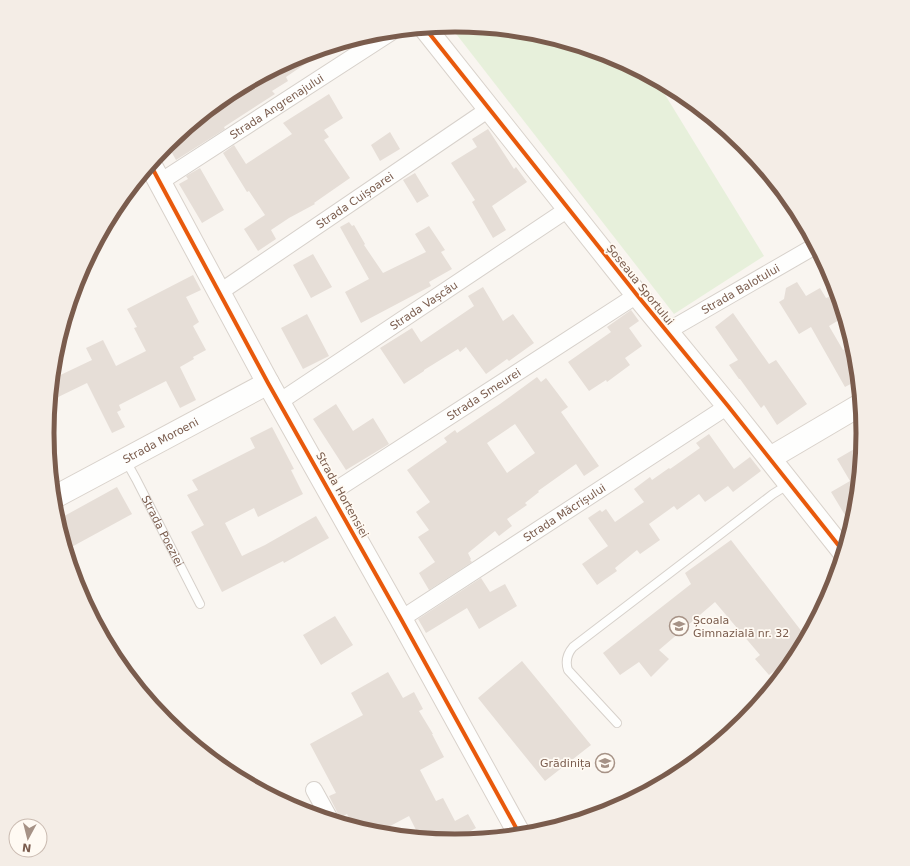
<svg xmlns="http://www.w3.org/2000/svg" width="910" height="866" font-family="'DejaVu Sans',sans-serif">
<style>
.green{fill:#e7f0db}
.building{fill:#e6ded7;fill-rule:evenodd}
.lines{fill:none;stroke-linecap:round;stroke-linejoin:round}
.lane-casing{stroke:#d7d1cb;stroke-width:10}
.street-casing{stroke:#d7d1cb;stroke-width:18}
.secondary-casing{stroke:#d9d2cb;stroke-width:24}
.lane{stroke:#fefefd;stroke-width:8}
.street{stroke:#fefefd;stroke-width:16}
.secondary{stroke:#fefefd;stroke-width:22}
.cycleway-casing{stroke:#fffaf3;stroke-width:6}
.cycleway{stroke:#e8590c;stroke-width:4}
.labels{text-anchor:middle;dominant-baseline:central;stroke-width:3.5;stroke-linejoin:round;paint-order:stroke}
.street-label{font-size:11px;fill:#7a5c4d;stroke:#fffaf3}
.poi-label{font-size:11px;fill:#7a5c4d;stroke:#fffaf3;text-anchor:start}
.rim{fill:none;stroke:#7a5c4d;stroke-width:5}
</style>
<rect width="100%" height="100%" fill="#f9f5f0"/>
<path class="green" d="M455 25 535 33 611 56 656 80 764 256 674 314 450 26Z"/>
<path class="building" d="M303 55 308 62 286 77 288 81 272 91 275 94 224 127 225 129 176 160 167 144 229 94 299 56Z
M329 94 343 118 324 130 329 137 324 140 350 178 314 203 315 204 289 218 271 230 276 239 258 251 244 229 265 215 249 191 247 192 223 153 234 145 246 164 292 134 283 123Z
M488 129 514 169 516 167 527 182 492 206 506 230 493 238 472 202 475 200 451 163 477 147 472 139Z
M390 132 400 149 380 161 371 145Z
M200 168 224 210 202 223 179 184 188 179 186 176Z
M415 173 429 196 417 203 403 180Z
M349 222 352 226 354 225 365 244 364 245 383 273 426 252 415 234 429 226 445 250 441 252 452 269 429 282 431 286 361 323 345 292 369 279 340 227Z
M313 254 332 287 311 298 293 265Z
M193 275 201 290 186 297 199 322 193 326 206 350 193 357 194 359 180 367 196 400 180 408 166 381 119 405 121 410 117 412 125 427 112 433 87 383 50 401 52 379 92 360 86 348 103 340 116 366 146 351 134 328 137 327 127 309Z
M797 282 806 296 820 288 826 298 829 297 831 301 838 297 844 317 829 326 843 350 853 345 855 354 858 380 845 387 811 327 799 334 779 302 784 299 786 288Z
M483 287 503 321 513 314 534 343 509 361 507 359 486 374 466 347 460 352 458 349 424 370V371L404 384 380 348 412 328 421 342 474 306 468 296Z
M631 310 639 321 629 328 642 346 625 358 630 365 607 382 606 380 589 391 568 362 611 332 607 327Z
M733 313 769 364 776 360 807 404 777 425 764 405 761 408 740 379H739L729 365 738 360 715 327Z
M307 314 329 356 303 369 281 328Z
M537 377 541 382 546 378 568 407 561 412 599 466 584 476 576 464 538 491 539 492 525 503 527 505 507 519 512 526 499 536 495 531 468 553 471 559 470 560 472 562 429 590 419 573 435 562 418 537 429 530 416 512 430 502 407 470 447 442 444 438 455 430 457 433 500 404ZM515 424 535 453 507 473 487 443Z
M336 404 353 431 373 418 389 444 346 470 313 419Z
M272 427 294 469 291 470 303 494 258 517 254 508 225 523 242 556 265 545 316 516 329 538 284 563 283 561 222 592 191 532 204 525 187 495 198 490 192 480 255 448 250 438Z
M709 434 734 469 750 457 761 471 733 492 728 486 705 502 699 494 677 510 674 506 649 524 660 540 640 554 637 550 615 568 617 571 597 585 582 564 608 546 588 518 600 510 602 512 606 509 615 522 644 502 634 489 650 477 652 480 669 468 670 469 700 448 696 443Z
M856 448 861 456 855 513 851 525 831 492 850 481 837 459Z
M117 487 132 514 66 550 57 520Z
M731 540 806 637 798 653 769 675 755 659 760 655 715 602 659 650 669 659 651 677 639 662 620 675 603 653 691 584 685 573Z
M481 578 490 592 505 584 517 606 479 629 467 608 426 633 418 619Z
M335 616 353 645 321 665 303 635Z
M522 661 591 745 545 781 478 698Z
M388 672 403 698 414 692 423 709 419 711 433 734H432L444 757 420 770 436 801 443 798 455 821 468 814 476 828 453 841 437 839 433 832 423 838H420L409 816 377 833 353 826 347 814 340 818 329 796 336 793 310 744 363 715 351 693Z"/>
<g class="lines">
<g class="lane-casing">
<g id="lane">
<path id="s1" d="M126 461 136 479 200 604"/>
<path d="M617 723 568 670C565 661 567 654 573 647L773 494 789 484"/>
</g>
</g>
<g class="street-casing">
<g id="street">
<path id="s2" d="M160 182 393 31"/>
<path id="s3" d="M220 292 489 109"/>
<path id="s4" d="M666 332 815 246"/>
<path id="s5" d="M279 402 568 209"/>
<path id="s6" d="M331 493 637 295"/>
<path id="s7" d="M401 619 728 406"/>
<path d="M314 790 330 819"/>
</g>
</g>
<g class="secondary-casing">
<g id="secondary">
<path d="M425 28 637 295 728 406 843 551"/>
<path d="M150 164 268 383 401 619 520 835"/>
<path d="M770 458 860 405"/>
<path id="s8" d="M53 498 268 383"/>
</g>
</g>
<use href="#lane" class="lane"/>
<use href="#street" class="street"/>
<use href="#secondary" class="secondary"/>
<g class="cycleway-casing">
<path id="cycleway" d="M425 28 637 295 728 406 843 551
M150 164 268 383 401 619 520 835"/>
</g>
<use href="#cycleway" class="cycleway"/>
</g>
<defs>
<g id="school-ring" transform="scale(1)"><circle r="9.5" fill="#fffaf3" stroke="#a69286" stroke-width="1.5"/><path d="M0-5L7-2L0 1L-7-2ZM-4 1L0 2.5L4 1V4Q0 6-4 4Z" fill="#a69286"/></g>
</defs>
<g fill-rule="evenodd">
<use href="#school-ring" x="679" y="626"/>
<use href="#school-ring" x="605" y="763"/>
</g>
<g class="labels">
<g class="street-label">
<text stroke="none"><textPath href="#s2" startOffset="139">Strada Angrenajului</textPath></text>
<text stroke="none"><textPath href="#s3" startOffset="163">Strada Cuișoarei</textPath></text>
<text transform="translate(640 285) rotate(51)">Șoseaua Sportului</text>
<text stroke="none"><textPath href="#s4" startOffset="86">Strada Balotului</textPath></text>
<text stroke="none"><textPath href="#s5" startOffset="174">Strada Vașcău</textPath></text>
<text stroke="none"><textPath href="#s6" startOffset="182">Strada Smeurei</textPath></text>
<text stroke="none"><textPath href="#s8" startOffset="122">Strada Moroeni</textPath></text>
<text transform="translate(342 495) rotate(61)">Strada Hortensiei</text>
<text stroke="none"><textPath href="#s7" startOffset="195">Strada Măcrișului</textPath></text>
<text stroke="none"><textPath href="#s1" startOffset="79">Strada Poeziei</textPath></text>
</g>
<g class="poi-label">
<text x="693" y="620">Școala<tspan x="693" dy="13">Gimnazială nr. 32</tspan></text>
<text x="591" y="763" text-anchor="end">Grădinița</text>
</g>
</g>
<path d="M0 0H910V866H0ZM54 433a401 401 0 1 1 802 0a401 401 0 1 1-802 0Z" fill="#f4ede6" fill-rule="evenodd"/>
<path class="rim" d="M54 433a401 401 0 1 1 802 0a401 401 0 1 1-802 0Z"/>
<g transform="translate(28 838) rotate(187)"><circle r="19" fill="#fffaf3" stroke="#cabbb1"/>
<path d="M0-3L7 15L0 10L-7 15Z" fill="#a69286"/>
<text y="-6" font-size="11" font-weight="bold" text-anchor="middle" fill="#7a5c4d">N</text>
</g>
</svg>
